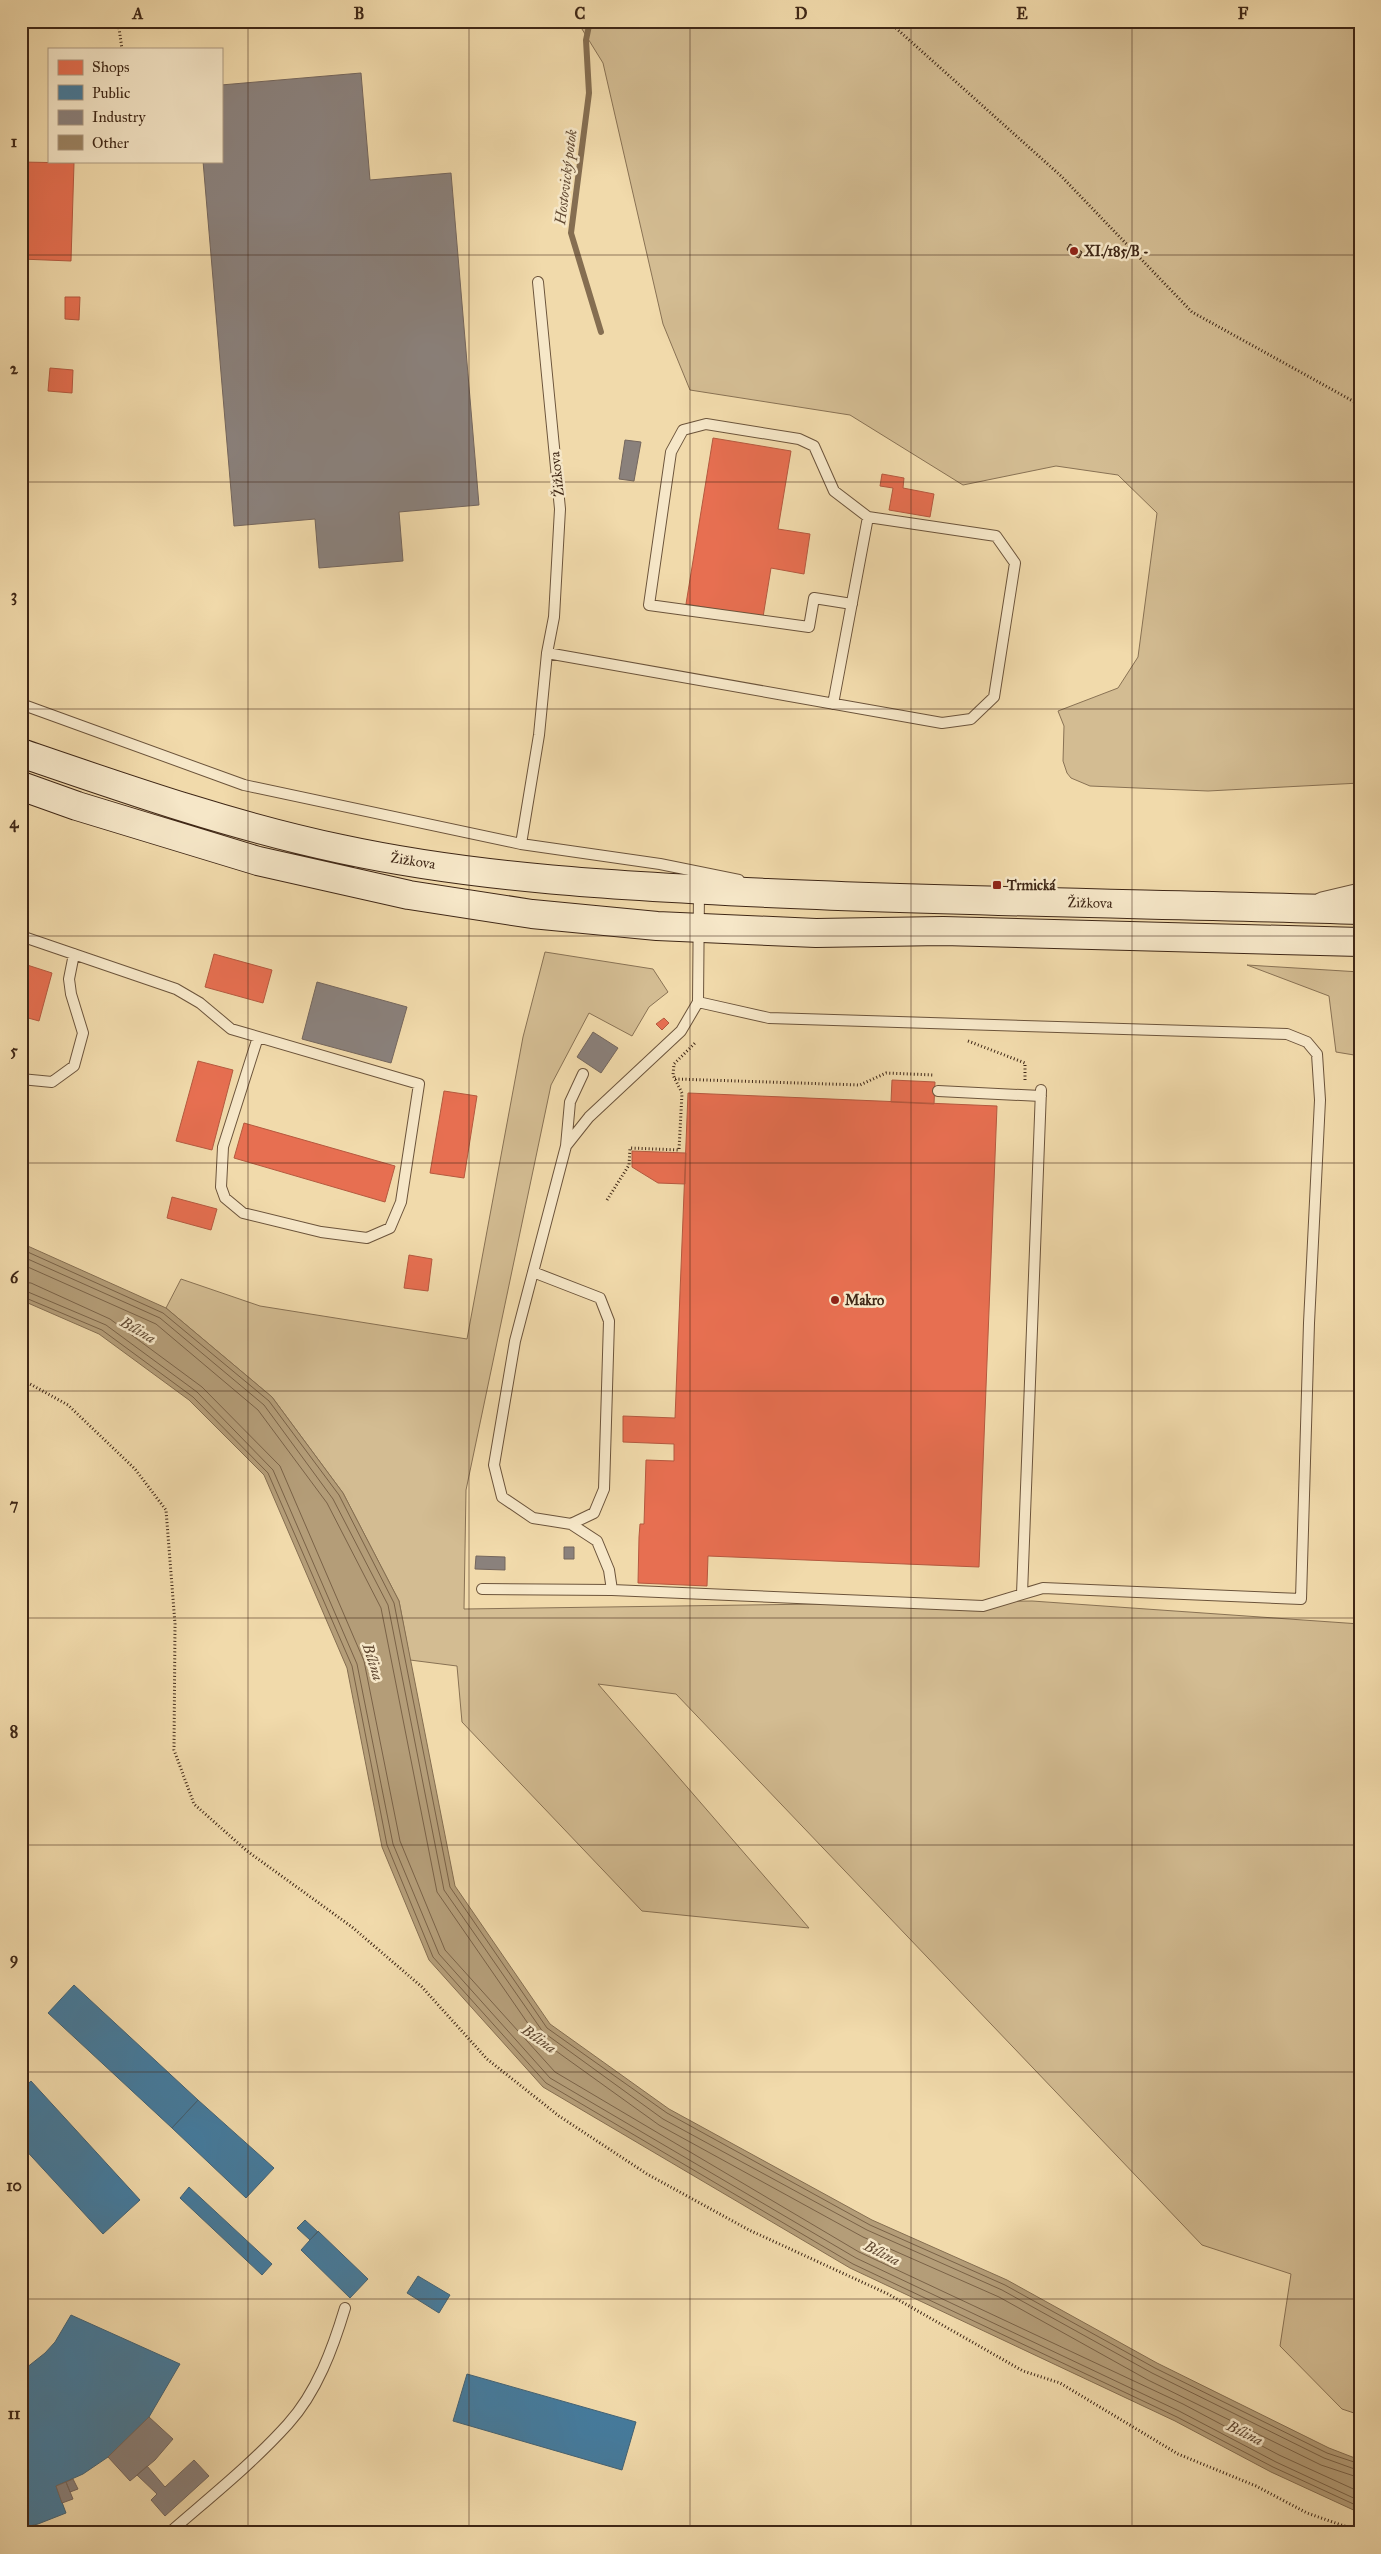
<svg xmlns="http://www.w3.org/2000/svg" width="1381" height="2554" font-family="'IM FELL Great Primer',serif">
<style>
.green{fill:#d3bc92;stroke:#897254}
.water{fill:#b49d78;stroke:#856e51}
.shops{fill:#e76f51;stroke:#b5593f}
.public{fill:#457b9d;stroke:#436274}
.industry{fill:#8a817c;stroke:#74665d}
.lines{fill:none;stroke-linecap:round;stroke-linejoin:round}
.shore{stroke:#7a6247;stroke-width:1}
.stream{stroke:#856e51;stroke-width:6}
.building{fill:#9c8463;stroke:#3f2716}
.lane-casing{stroke:#6c543b;stroke-width:12}
.street-casing{stroke:#6c543b;stroke-width:21}
.secondary-casing{stroke:#3f2716;stroke-width:30}
.path{stroke:#3f2716;stroke-width:3;stroke-dasharray:1 2.5;stroke-linecap:butt}
.lane{stroke:#f6e7c8;stroke-width:10}
.street{stroke:#f6e7c8;stroke-width:19}
.secondary{stroke:#f6e7c8;stroke-width:28}
.grid{fill:none;stroke:#3f2716;stroke-width:1;stroke-opacity:0.55}
.poi-dot{fill:#8f2418;stroke:#f6e7c8;stroke-width:2}
.labels{text-anchor:middle;dominant-baseline:central;stroke-width:5;stroke-linejoin:round;paint-order:stroke}
.poi-label{font-size:14px;font-weight:bold;fill:#3f2716;stroke:#f6e7c8;text-anchor:start}
.street-label{font-size:14px;fill:#3f2716;stroke:#f6e7c8}
.water-label{font-size:15px;font-style:italic;fill:#624a33;stroke:#f6e7c8}
.neatline{fill:none;stroke:#3f2716;stroke-width:2}
.grid-label{font-size:16px;text-anchor:middle;font-weight:bold;fill:#3f2716}
</style>
<rect width="100%" height="100%" fill="#f1daab"/>
<filter id="stains"><feTurbulence type="fractalNoise" baseFrequency=".004" numOctaves="4"/><feColorMatrix values="0 0 0 0 .2 0 0 0 0 .09 0 0 0 0 .02 0 0 0 .5 -.17"/></filter>
<radialGradient id="worn" r=".72"><stop offset=".6" stop-color="#630" stop-opacity="0"/><stop offset="1" stop-color="#630" stop-opacity=".3"/></radialGradient>
<path class="green" d="M577 21H1360V783L1208 791 1090 786 1071 778 1067 773 1063 761 1064 726 1058 711 1118 688 1138 657 1157 513 1118 475 1056 466 963 485 850 415 690 390 663 324 603 63Z
M545 952 653 969 668 992 649 1007 632 1036 589 1013 551 1085 466 1490 464 1609 1032 1601 1360 1624V2415L1342 2409 1280 2346 1291 2274 1202 2245 676 1694 598 1684 809 1928 642 1911 462 1722 457 1666 410 1660 399 1601 343 1493 272 1397 166 1308 181 1279 260 1306 467 1339 523 1037Z
M1247 965 1360 972V1056L1336 1052 1329 996Z"/>
<path class="water" d="M21 1243 166 1308 272 1397 343 1493 399 1601 455 1886 550 2024 669 2109 872 2220 1007 2280 1157 2363 1329 2448 1360 2460V2513L1271 2472 1175 2421 850 2268 543 2087 429 1960 382 1847 347 1668 264 1475 189 1400 99 1334 21 1300Z"/>
<path class="shops" d="M21 162 74 163 71 261 21 259Z
M65 297H80L79 320 65 319Z
M50 368 73 370 72 393 48 391Z
M713 438 791 451 778 529 810 534 804 574 771 568 763 617 686 604Z
M882 474 904 478 903 488 934 494 930 517 889 510 893 488 880 486Z
M214 954 272 970 263 1003 205 987Z
M21 963 52 973 39 1021 21 1016Z
M664 1018 669 1023 662 1030 656 1024Z
M198 1061 233 1070 212 1150 176 1141Z
M892 1080 935 1082 934 1104 891 1102Z
M444 1091 477 1096 464 1178 430 1173Z
M688 1093 997 1106 979 1567 708 1556 707 1586 638 1583 639 1537 640 1524H644L646 1460 674 1461V1444L623 1442V1416L675 1418Z
M244 1123 395 1166 385 1202 234 1158Z
M632 1151 686 1153 685 1184 658 1183 632 1167Z
M172 1197 217 1209 211 1230 167 1218Z
M409 1255 432 1259 428 1291 404 1288Z"/>
<path class="public" d="M74 1985 198 2100 172 2128 48 2013Z
M31 2081 140 2200 103 2234 21 2145V2090Z
M198 2100 274 2168 246 2198 172 2128Z
M189 2187 272 2264 262 2275 180 2198Z
M305 2220 318 2232 310 2240 297 2228Z
M318 2231 368 2279 350 2298 301 2250Z
M418 2276 450 2295 439 2313 407 2293Z
M71 2315 180 2364 149 2417 108 2457 83 2474 56 2486 66 2513 38 2524 21 2528V2372L45 2353 55 2342Z
M467 2374 636 2422 622 2470 453 2421Z"/>
<path class="industry" d="M361 73 370 180 451 173 479 505 399 512 403 561 319 568 315 519 234 526 203 161H221V85Z
M625 440 641 442 634 481 619 479Z
M317 982 407 1007 391 1063 302 1039Z
M593 1032 618 1048 601 1073 577 1057Z
M564 1547H574V1559H564Z
M476 1556 505 1557V1570L475 1569Z
M149 2417 173 2439 155 2460 130 2481 108 2457Z
M194 2460 209 2476 165 2516 151 2500 157 2494 137 2475 147 2466 165 2487Z
M73 2479 78 2489 70 2492 66 2482Z
M66 2482 73 2499 62 2503 56 2486Z"/>
<g class="lines">
<path class="shore" d="M21 1249 163 1313 269 1401 339 1495 394 1603 450 1887 547 2028 667 2113 870 2225 1005 2285 1155 2368 1327 2453 1360 2464
M21 1256 160 1318 264 1405 333 1499 388 1605 444 1890 543 2032 663 2119 867 2230 1002 2290 1152 2373 1324 2458 1360 2471
M21 1264 156 1324 258 1410 327 1503 381 1608 437 1892 538 2038 659 2125 863 2237 999 2297 1148 2380 1321 2465 1360 2478
M21 1282 31 1283 110 1319 202 1387 280 1466 364 1661 400 1841 445 1950 555 2072 859 2252 1183 2404 1279 2455 1360 2492
M21 1289 106 1325 197 1392 273 1470 357 1664 393 1844 439 1954 550 2078 856 2258 1179 2411 1276 2462 1360 2501
M21 1296 102 1330 193 1397 268 1473 352 1666 387 1845 433 1957 546 2083 853 2264 1177 2417 1273 2467 1360 2507"/>
<path class="stream" d="M590 21 586 40 589 93 571 233 601 332"/>
</g>
<path class="building" d="M1070 244 1082 252 1079 258 1070 254 1067 249Z"/>
<g class="lines">
<g class="lane-casing">
<path id="lane" d="M852 604 814 598 809 627 649 605 671 452 683 430 706 424 799 439 814 446 834 491 868 517
M547 653 942 723 971 719 994 697 1015 563 996 536 868 517 833 704
M21 704 244 785 521 844 660 864 739 880
M521 844 539 735 547 653 554 617 560 509 538 282
M21 936 176 989 200 1003 231 1029 419 1084 401 1202 390 1228 367 1238 321 1232 243 1213 225 1198 221 1187 223 1147 258 1037
M21 1079 52 1082 74 1066 83 1033 71 994 69 979 74 954
M938 1091 1041 1096
M566 1146 570 1102 583 1074
M533 1272 600 1298 609 1321 604 1489 594 1513 571 1524 533 1518 502 1497 494 1465 515 1341 566 1146 589 1117 681 1031 698 1002
M571 1524 597 1541 609 1570 612 1590 983 1606 1043 1588 1301 1599 1309 1323 1320 1100 1317 1054 1307 1042 1287 1034 769 1018 698 1002 699 890
M482 1589 612 1590
M1022 1594 1041 1090
M169 2533C209 2498 252 2464 288 2424 317 2392 333 2348 345 2308"/>
</g>
<g class="street-casing">
<path id="street" d="M1322 902 1360 893"/>
</g>
<g class="secondary-casing">
<path id="secondary" d="M21 753C126 789 232 826 341 849 480 879 625 886 767 893 965 902 1162 904 1360 910
M21 786 77 806 258 861 409 895 532 914 657 926 816 933 943 931 1360 942"/>
</g>
<path class="path" d="M118 21 122 49
M888 21 1061 176 1192 312 1360 405
M968 1041 1025 1063V1080
M675 1079 860 1085 886 1073 934 1075
M607 1200 629 1165 630 1148 679 1150 682 1093 673 1075 674 1064 695 1043
M21 1379 68 1405 135 1469 166 1510 175 1624 174 1750 194 1804 247 1851 352 1927 422 1987 487 2059 559 2116 647 2174 749 2230 888 2294 1023 2371 1060 2383 1178 2454 1256 2486 1307 2513 1344 2526 1360 2528"/>
<use href="#lane" class="lane"/>
<use href="#street" class="street"/>
<use href="#secondary" class="secondary"/>
</g>
<path class="grid" d="M248 21V2533M469 21V2533M690 21V2533M911 21V2533M1132 21V2533M21 255H1360M21 482H1360M21 709H1360M21 936H1360M21 1163H1360M21 1391H1360M21 1618H1360M21 1845H1360M21 2072H1360M21 2299H1360"/>
<g class="poi-dot">
<circle cx="1074" cy="251" r="5"/>
<rect x="992" y="880" width="10" height="10" rx="2.5"/>
<circle cx="835" cy="1300" r="5"/>
</g>
<g class="labels">
<g class="poi-label">
<text x="1084" y="251">XI./185/B -</text>
<text x="1007" y="885">Trmická</text>
<text x="845" y="1300">Makro</text>
</g>
<g class="street-label">
<text transform="translate(557 474) rotate(-96)">Žižkova</text>
<text transform="translate(413 861) rotate(9)">Žižkova</text>
<text transform="translate(1090 903) rotate(1)">Žižkova</text>
</g>
<g class="water-label">
<text transform="translate(566 177) rotate(-83)">Hostovický potok</text>
<text transform="translate(138 1330) rotate(30)">Bílina</text>
<text transform="translate(373 1662) rotate(72)">Bílina</text>
<text transform="translate(539 2039) rotate(35)">Bílina</text>
<text transform="translate(882 2253) rotate(27)">Bílina</text>
<text transform="translate(1245 2433) rotate(26)">Bílina</text>
</g>
</g>
<rect width="1381" height="2554" fill="none" stroke="#f1daab" stroke-width="55"/>
<rect x="48" y="48" width="175" height="115" fill="#f6e7c8" stroke="#ad9a81"/>
<rect x="58" y="60" width="25" height="15" fill="#e76f51" stroke="#ad9a81"/>
<text x="92" y="72" font-size="15" fill="#3f2716">Shops</text>
<rect x="58" y="85" width="25" height="15" fill="#457b9d" stroke="#ad9a81"/>
<text x="92" y="98" font-size="15" fill="#3f2716">Public</text>
<rect x="58" y="110" width="25" height="15" fill="#8a817c" stroke="#ad9a81"/>
<text x="92" y="122" font-size="15" fill="#3f2716">Industry</text>
<rect x="58" y="135" width="25" height="15" fill="#9c8463" stroke="#ad9a81"/>
<text x="92" y="148" font-size="15" fill="#3f2716">Other</text>
<rect x="28" y="28" width="1326" height="2498" class="neatline"/>
<g class="grid-label">
<text x="138" y="19">A</text>
<text x="359" y="19">B</text>
<text x="580" y="19">C</text>
<text x="801" y="19">D</text>
<text x="1022" y="19">E</text>
<text x="1243" y="19">F</text>
<text x="14" y="147">1</text>
<text x="14" y="374">2</text>
<text x="14" y="601">3</text>
<text x="14" y="828">4</text>
<text x="14" y="1056">5</text>
<text x="14" y="1283">6</text>
<text x="14" y="1510">7</text>
<text x="14" y="1737">8</text>
<text x="14" y="1964">9</text>
<text x="14" y="2191">10</text>
<text x="14" y="2419">11</text>
</g>
<rect width="100%" height="100%" filter="url(#stains)"/>
<rect width="100%" height="100%" fill="url(#worn)"/>
</svg>
